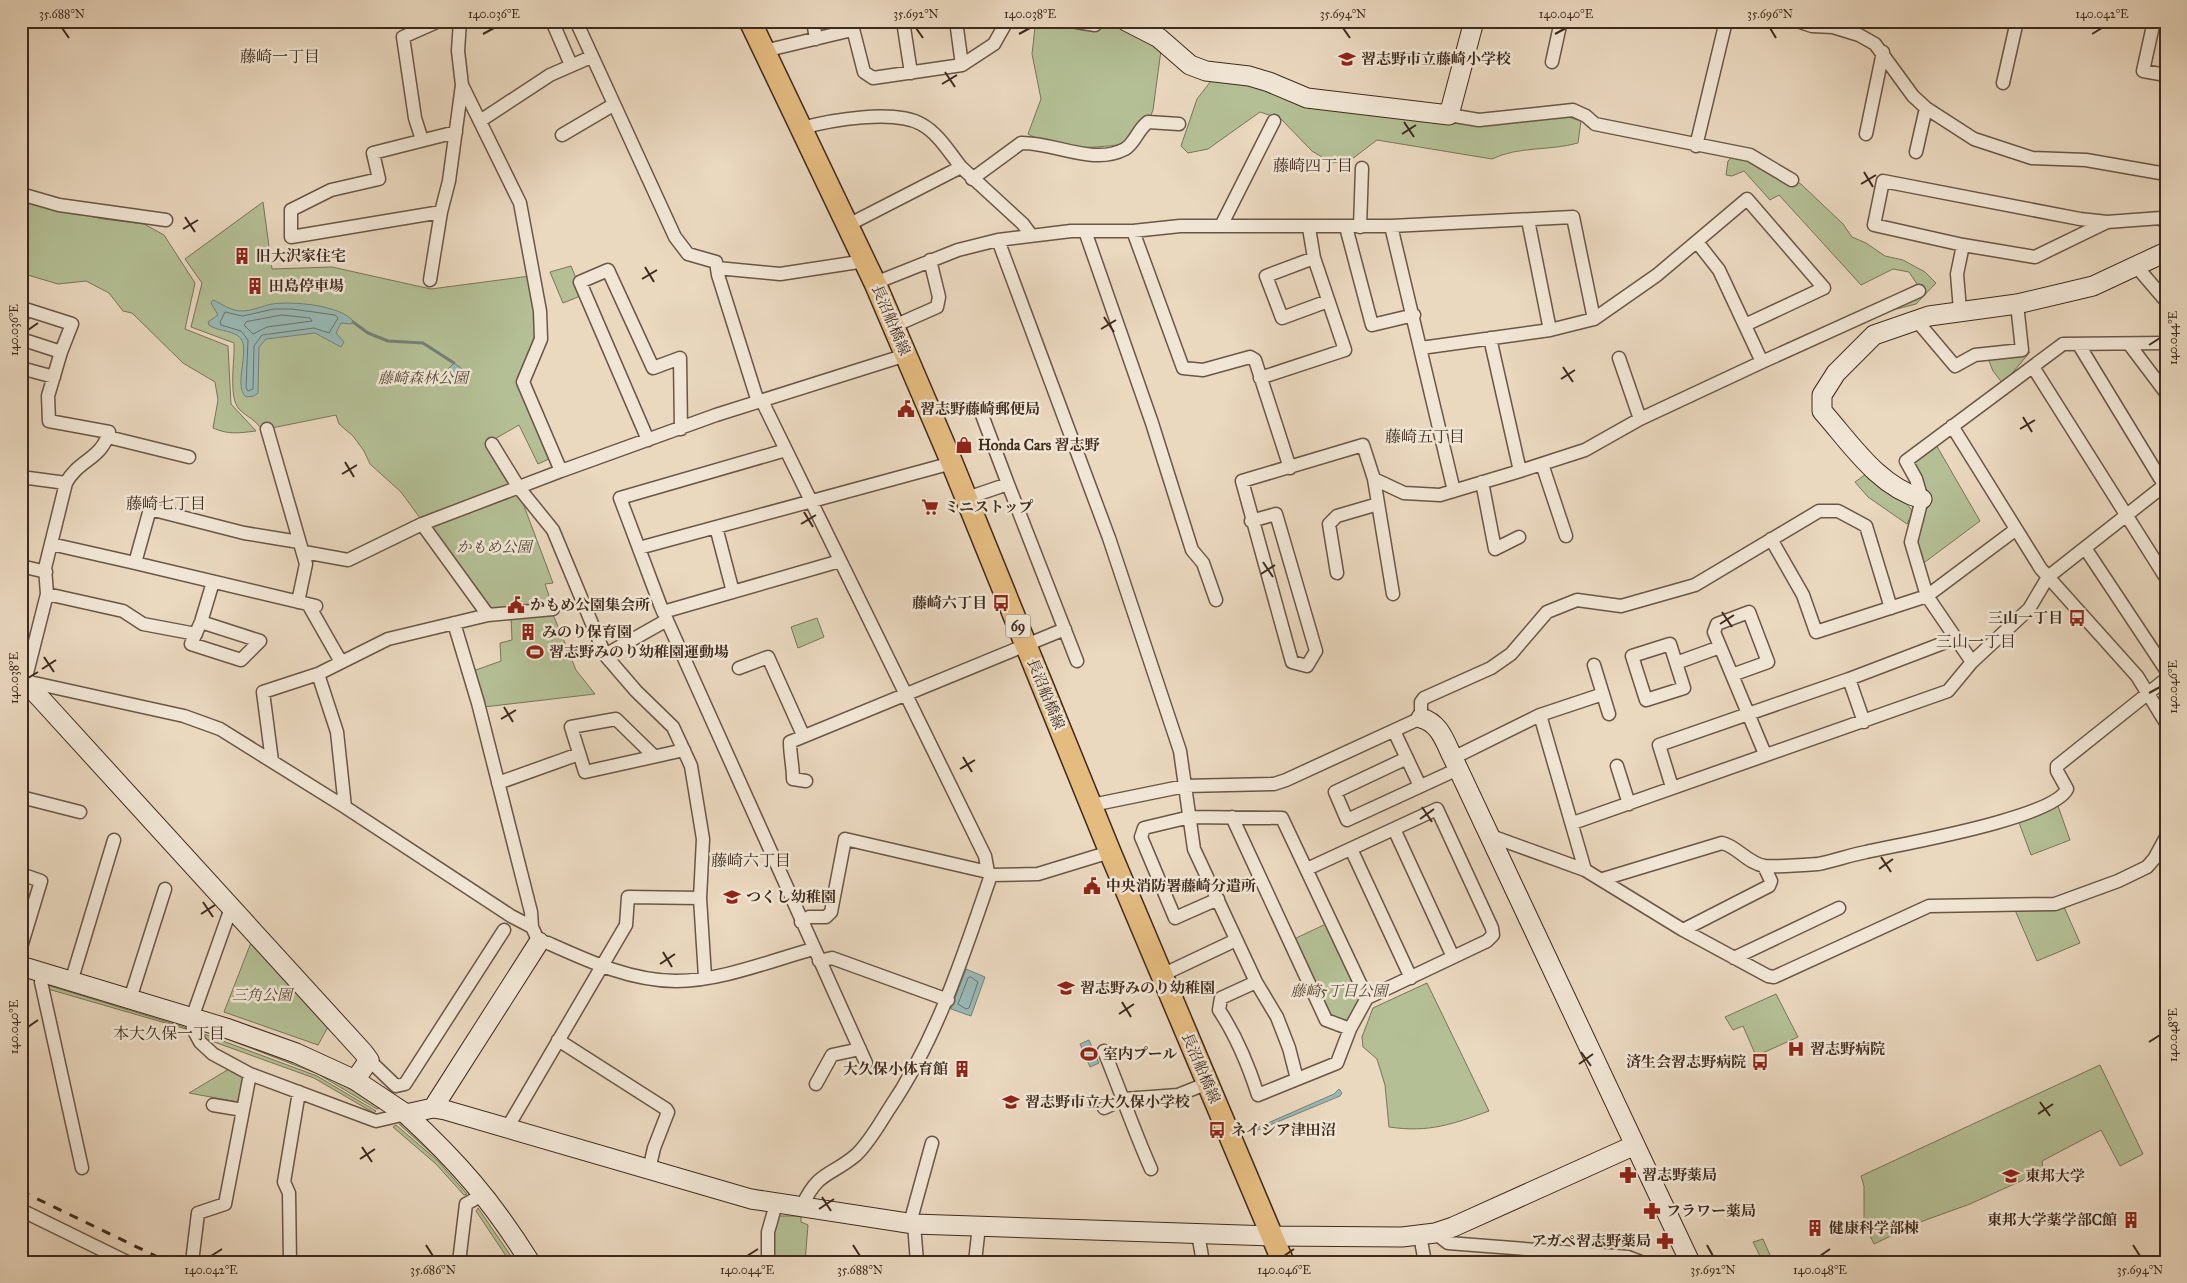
<svg xmlns="http://www.w3.org/2000/svg" width="2187" height="1283" font-family="'IM FELL Great Primer','Noto Serif JP',serif">
<style>
.green{fill:#b4bf95;stroke:#7a7459}
.water{fill:#98b9b5;stroke:#748078}
.lines{fill:none;stroke-linecap:round;stroke-linejoin:round}
.shore{stroke:#6c7269;stroke-width:1}
.stream{stroke:#748078;stroke-width:3}
.street-casing{stroke:#6a5646;stroke-width:15}
.secondary-casing{stroke:#3f2a1d;stroke-width:21}
.primary-casing{stroke:#3f2a1d;stroke-width:24}
.street{stroke:#f1e6d5;stroke-width:12}
.secondary{stroke:#f1e6d5;stroke-width:19}
.primary{stroke:#e5bc80;stroke-width:21}
.rail{stroke:#3f2a1d;stroke-width:3;stroke-dasharray:9 9;stroke-linecap:butt}
.ticks{fill:none;stroke:#3f2a1d;stroke-width:2}
.labels{text-anchor:middle;dominant-baseline:central;stroke-width:5;stroke-linejoin:round;paint-order:stroke}
.shield{fill:#f1e6d5;stroke:#746254;stroke-width:1}
.shield-label{font-size:14px;font-weight:bold;fill:#3f2a1d}
.poi-label{font-size:15px;font-weight:bold;fill:#3f2a1d;stroke:#f1e6d5;text-anchor:start}
.street-label{font-size:15px;fill:#3f2a1d;stroke:#f1e6d5}
.park-label{font-size:15px;font-style:italic;fill:#564835;stroke:#f1e6d5}
.neighbourhood-label{font-size:16px;fill:#3f2a1d;stroke:#f1e6d5}
.neatline{fill:none;stroke:#3f2a1d;stroke-width:2}
.ticks-label{font-size:12px;text-anchor:middle;fill:#3f2a1d}
</style>
<rect width="100%" height="100%" fill="#ead8bf"/>
<filter id="stains"><feTurbulence type="fractalNoise" baseFrequency=".004" numOctaves="4"/><feColorMatrix values="0 0 0 0 .2 0 0 0 0 .09 0 0 0 0 .02 0 0 0 .5 -.17"/></filter>
<radialGradient id="worn" r=".72"><stop offset=".6" stop-color="#630" stop-opacity="0"/><stop offset="1" stop-color="#630" stop-opacity=".3"/></radialGradient>
<path class="green" d="M1034 21H1117L1161 50 1153 110 1141 141C1103 148 1062 153 1028 134L1041 99 1032 54 1035 27Z
M1234 78 1479 124 1568 117 1581 121 1578 143C1550 151 1518 146 1492 159L1377 140 1352 159 1332 163 1312 151 1281 119 1260 112 1208 149 1188 153 1181 146 1197 99 1211 81Z
M1752 149 1802 185 1843 224 1852 237 1866 243 1885 256 1903 260 1925 272 1936 283 1916 304 1881 313 1877 305 1917 284 1909 272 1893 269 1861 285 1779 195 1770 200 1744 171 1732 176 1726 175 1728 161 1740 150Z
M21 200 103 219 144 224 164 235 195 283 185 329 228 346 231 404 256 431C239 433 229 435 213 428L218 400 215 382 183 363 132 313 123 311 109 293 86 281 58 284 21 273Z
M263 202 272 269 332 267 431 289 530 276 538 339 521 383 549 459 538 464 519 425 486 444 511 487 425 519 420 518 401 492 370 464 364 451 353 436 339 424 336 415 262 430C256 420 247 417 239 409 228 397 235 360 234 343L191 327 202 283 185 259Z
M571 266 583 295 563 303 550 272Z
M2030 352 2003 384 1993 371 1987 356Z
M1935 443 1980 521 1921 565 1915 544 1913 465 1914 458Z
M1869 472C1882 486 1902 495 1913 512L1907 524 1868 497 1855 482Z
M514 493 521 498 553 583 545 584 550 599 543 607 491 612 431 528V525Z
M552 612 576 670 595 694 484 707 473 671 501 661 500 643 512 640 511 616Z
M817 618 824 637 798 648 791 627Z
M2058 806 2070 840 2031 855 2018 820Z
M2064 907 2080 943 2037 961 2015 910Z
M1328 923 1367 998 1349 1026 1329 1018 1292 940Z
M252 940 328 1027 318 1045 224 1012Z
M1427 983 1489 1111C1453 1124 1429 1133 1389 1127L1385 1085 1377 1059 1363 1047 1362 1037 1373 1008Z
M47 985 184 1027 186 1029 48 989Z
M1776 994 1798 1037 1756 1056 1743 1026 1733 1030 1725 1017Z
M201 1029C266 1051 323 1069 381 1108L377 1109 318 1074Z
M204 1034 317 1076 376 1111 374 1113 314 1078 206 1039Z
M2100 1065 2143 1154 2120 1166 2101 1130 2042 1161 2043 1171 1970 1204 1920 1222 1874 1244 1864 1223V1186L1861 1176Z
M229 1069 243 1077 238 1102 189 1093Z
M399 1124H404L430 1146 468 1192 439 1160Z
M396 1125 438 1161 467 1194 464 1195 436 1164 393 1127Z
M478 1208 515 1262H510L476 1211Z
M775 1216H801V1222L808 1225 805 1262H773Z
M1763 1239 1773 1262H1763L1753 1242Z"/>
<path class="water" d="M213 300C222 304 231 311 242 311 252 311 262 306 272 304 293 301 341 305 354 322L351 324 341 323 336 333 344 342 341 347 315 333 266 339 259 347 258 393 254 396 246 397C232 385 253 345 238 336 230 330 217 331 209 325L208 322 218 315 211 303Z
M454 363 465 371 461 374 446 375V371Z
M966 969 985 977 971 1016 951 1009Z
M1089 1040 1099 1063 1090 1067 1080 1044Z
M1339 1089 1342 1093 1340 1096 1253 1132 1252 1130 1334 1094Z"/>
<g class="lines">
<path class="shore" d="M274 309H292L335 315 338 318 329 333 314 328 262 335 254 346 253 389 248 391 246 388 248 340 241 331 221 325 220 322 225 312 242 316Z
M282 315 310 318 312 321 267 327 253 334 244 325 246 322Z
M971 977 978 982 969 1008 966 1009 958 1004 968 978Z"/>
<path class="stream" d="M353 322 368 333 388 341 423 343 454 363"/>
<g class="street-casing">
<path id="street" d="M552 21 571 65
M576 21 675 237 688 254 716 262 718 275 758 402
M813 21 816 39
M851 21 864 72 873 78 962 65 994 44 1007 21
M903 21 911 73
M956 21 962 65
M1071 21 1095 25 1099 21
M1797 21 1812 26 1833 27 1859 35 1875 44 1913 96 1926 108 1974 139 2032 158 2086 160 2166 174
M2154 21 2143 71 2166 75
M764 51 852 30
M1552 62 1561 21
M2003 83 2017 21
M1449 115 1479 120 1573 110 1586 116 1595 124 1750 155 1792 180
M480 121 550 75 591 57
M802 128C831 120 894 109 921 124 938 133 949 152 961 167
M1866 134 1883 52
M562 135 613 105
M422 140 415 118 403 37 439 21
M1696 146 1726 21
M1916 152 1926 108
M972 179 1021 143C1054 142 1093 166 1125 149 1135 143 1138 129 1148 122L1179 124
M21 194 59 205 166 220
M441 212 291 237V210L331 190 379 179 373 153 456 132
M1528 220 1550 330
M2107 222 2035 257 1963 245 1874 225 1883 181 2080 219 2107 222 2161 218 2166 224
M848 225 961 167 1023 224 1031 235
M1221 226 1274 121
M1391 226 1454 491
M1346 227 1372 325 1414 315
M1360 227 1362 168
M1085 231 1152 423 1192 550 1203 563 1216 600
M1133 231 1183 368 1203 370 1250 357 1255 360 1290 468
M998 240 1109 538 1180 751 1194 849 1256 982 1277 1017 1289 1048 1297 1079
M1314 258 1266 276 1282 318 1328 301
M2136 266 2166 301
M717 268 780 274 865 261
M430 280 441 212 449 181 462 85 458 51 460 21
M875 283 958 250 998 240 1071 231H1133L1180 226H1391L1573 217 1594 319
M1960 310 1957 274 1963 245
M21 321 25 309 72 324 61 352
M1917 321 1955 366 1975 355 2022 350 2017 304
M894 326 937 307 939 297 930 260
M1490 338 1520 471
M21 339 61 352 48 396 49 421 109 432C101 460 79 459 66 483L45 568 47 594 25 681 184 716 220 729 345 807 511 916 532 927 539 942 548 943C588 961 631 981 676 981 720 981 770 961 813 949
M2129 344 2166 393
M2079 345 2166 488
M1421 348 1550 330 1594 319 1657 275 1747 199 1824 288 1745 325
M1619 358 1640 419
M1762 362 1919 291
M2033 367 2166 578
M21 368 54 377
M1260 378 1345 350 1314 258 1309 228
M762 401 985 856 988 872 991 875C963 956 938 1037 889 1109 880 1123 869 1143 856 1155 830 1177 819 1170 802 1206
M982 415 1008 484
M1952 426 2041 569 2137 676 2166 723
M267 429 306 564 298 602
M108 437 189 457
M648 440 580 282 608 270 653 368 680 358 681 429
M492 444 519 488 553 530 605 655 636 691 673 727 691 766 703 839 700 898 705 977
M786 450 620 498 661 607 866 1063
M1542 464 1566 536
M561 471 716 415 906 355
M21 477 66 483
M1374 479 1393 594
M1482 482 1495 549 1519 537
M967 498 1008 484 1077 661
M1251 521 1276 514 1316 651 1307 666 1292 662 1242 481 1363 445 1374 479 1404 493 1440 495 1520 471 1585 450 1640 419 1762 362 1719 270 1697 242
M422 524 561 471 523 382 541 339 540 311 520 203 462 85
M716 527 733 592
M1771 539 1803 595 1816 632 1927 596 2015 530
M299 542 244 533 150 509 135 563 316 606
M51 544 135 563
M639 548 952 463
M2085 548 2166 670
M304 552 348 560 422 524 488 615
M21 566 46 572
M1337 573 1329 524 1337 516 1378 504
M47 594 123 611 143 624 196 634
M308 604 341 662
M663 612 840 561
M201 622 260 641 241 660 191 644 201 622 213 582
M454 623 478 703 531 912 532 927
M1670 644 1684 688 1646 700 1632 656Z
M605 655 667 620
M1972 662 1927 596 1911 542 1922 499 1916 479 1906 461 2063 344 2166 343
M1676 663 1720 647
M1594 665 1609 714
M739 668 768 657 803 735
M318 674 337 732 345 807
M1732 675 1768 662 1749 612 1717 624 1714 632 1765 754
M1849 679 1864 722
M1540 715 1585 870
M1394 731 1420 786
M654 756 616 719 571 727 585 772 684 750
M1407 758 1335 792 1347 820 1458 769
M1453 758 1540 715 1603 694
M272 761 263 692 318 674 388 639 488 615 553 609
M1617 766 1629 804
M806 781 793 779C793 766 790 755 790 742L1065 629
M498 783 579 754
M1672 787 1659 745 1849 679 1954 639
M21 797 80 812
M1092 805 1185 786 1274 784 1286 780 1421 718V702L1424 698 1491 668 1511 654 1547 612 1577 600 1621 606 1695 585 1819 511H1838L1866 526 1891 608
M1232 817 1326 1020 1350 1029
M1573 823 1948 691 1972 662 2029 609 2048 577 2166 484
M1394 829 1453 957
M1491 836 1585 870 1683 930 1768 976 1774 977 1929 906 2055 904 2118 881 2147 867 2154 859 2166 837
M1351 849 1411 978
M21 874 41 881 21 947
M991 875 1038 874 1110 852
M1603 879 1722 843C1737 846 1748 864 1765 866 1779 867 1804 865 1818 864 1834 861 1850 855 1866 852 1901 844 2054 818 2067 789L2057 771V766L2166 679
M1218 899 1175 918 1141 837 1144 828 1190 817 1282 818 1367 998
M231 908 192 1018 193 1029 200 1042 213 1054 250 1074 376 1121 406 1114
M801 922 809 917H826L831 912 845 839 988 872
M1683 930 1769 886 1771 881 1764 866
M1734 958 1839 908
M819 961 832 958 948 1000
M44 973 41 982 82 1168
M1162 975 1236 940
M71 982 114 840
M1256 982 1221 998 1219 1010C1237 1037 1248 1064 1258 1095L1337 1063 1350 1029 1367 998 1487 941 1493 935 1492 928 1437 809 1307 869
M130 999 165 889
M558 1040 666 1109 668 1112 654 1148 649 1170
M1104 1051C1120 1090 1134 1131 1151 1169
M369 1060 396 1086 405 1084 504 930
M816 1084 832 1055 860 1049
M213 1105 243 1110
M1104 1108 1124 1099 1178 1095 1208 1083
M506 1130 626 925 628 897 700 898
M21 1210 127 1262
M910 1223 932 1143
M914 1224 917 1262
M1435 1233 1448 1243 1628 1257 1641 1262
M1198 1234 1203 1262
M1420 1236 1425 1262
M192 1262 198 1213 225 1204 250 1074
M290 1262 289 1193 284 1182 299 1092
M459 1262 466 1204 484 1194
M768 1262V1232L776 1204
M975 1262 979 1226"/>
</g>
<g class="secondary-casing">
<path id="secondary" d="M1126 21 1159 38 1190 65 1206 71 1249 76 1269 82 1307 98 1449 115 1474 21
M1922 499C1878 486 1852 445 1822 411V395L1836 373 1874 335 1929 316 2017 304 2093 286 2166 252
M21 677 363 1052 369 1060 355 1080
M1421 718C1440 723 1445 742 1453 758L1690 1262
M21 966 226 1028 296 1053 355 1080 406 1114
M433 1108 539 942
M530 1262C492 1201 458 1162 406 1114L433 1108 445 1110 751 1199 914 1224 1273 1236 1402 1237 1435 1233 1453 1227 1635 1145"/>
</g>
<g class="primary-casing">
<path id="primary" d="M750 21 875 283 952 463 1110 852 1283 1262"/>
</g>
<use href="#street" class="street"/>
<use href="#secondary" class="secondary"/>
<use href="#primary" class="primary"/>
<path class="rail" d="M21 1191 168 1262"/>
</g>
<path class="ticks" d="M62 28 69 38M916 28 923 38M1343 28 1350 38M1770 28 1776 38M483 34 494 28M1019 34 1030 28M1555 34 1566 28M2092 34 2102 28M945 72 955 87M942 84 957 75M1404 122 1414 137M1402 134 1416 125M1864 172 1873 187M1861 184 1876 175M185 217 195 232M183 229 198 220M645 267 654 282M642 279 657 270M1104 317 1114 332M1101 329 1116 320M28 330 38 323M2149 345 2160 338M1563 367 1573 382M1561 379 1575 370M2023 417 2032 432M2020 429 2035 420M345 462 354 477M342 474 357 465M804 512 813 527M801 524 816 515M1263 562 1273 577M1261 574 1275 565M1722 612 1732 627M1720 624 1734 615M44 657 54 672M42 669 56 660M28 678 38 672M2149 693 2160 687M504 707 513 722M501 719 516 710M963 757 972 772M960 769 975 760M1422 807 1432 822M1420 819 1434 809M1881 857 1891 872M1879 869 1893 859M203 902 213 917M201 914 215 905M663 952 672 967M660 964 675 954M1122 1002 1131 1017M1119 1014 1134 1004M28 1027 38 1020M2149 1042 2160 1035M1581 1052 1591 1066M1579 1064 1593 1054M2040 1102 2050 1116M2038 1114 2053 1104M362 1147 372 1162M360 1159 375 1149M822 1197 831 1211M819 1209 834 1199M426 1245 433 1256M853 1245 860 1256M1707 1245 1713 1256M2133 1245 2140 1256M211 1256 222 1249M747 1256 758 1249M1284 1256 1294 1249M1820 1256 1830 1249"/>
<defs>
<g id="school-bare" transform="scale(1.35)"><path d="M0-5L7-2L0 1L-7-2ZM-4 1L0 2.5L4 1V4Q0 6-4 4Z" fill="#8f2418" stroke="#f1e6d5" stroke-width="2.5" paint-order="stroke"/></g>
<g id="building-bare" transform="scale(1.35)"><path d="M-4-6H4V6H1V3H-1V6H-4ZM-2.5-4.3h1.7v1.8h-1.7ZM.8-4.3h1.7v1.8H.8ZM-2.5-1h1.7V.8h-1.7ZM.8-1h1.7V.8H.8Z" fill="#8f2418" stroke="#f1e6d5" stroke-width="2.5" paint-order="stroke"/></g>
<g id="civic-bare" transform="scale(1.35)"><path d="M-.6-6.5H3V-4.5H.6V-3L4-1V1h2V6H-6V1h2V-1L-.6-3ZM-1.2 2.5V6h2.4V2.5Z" fill="#8f2418" stroke="#f1e6d5" stroke-width="2.5" paint-order="stroke"/></g>
<g id="shop-bare" transform="scale(1.35)"><path d="M-5-2.5h2.3a2.7 3.5 0 0 1 5.4 0H5L5.5 6h-11ZM-1.5-2.5h3a1.5 2.3 0 0 0-3 0Z" fill="#8f2418" stroke="#f1e6d5" stroke-width="2.5" paint-order="stroke"/></g>
<g id="supermarket-bare" transform="scale(1.35)"><path d="M-6-5.5h2.5l.6 2H6L4.5 2H-2.5L-4.4-4H-6ZM-1.5 3.2a1.3 1.3 0 1 0 .1 0ZM3 3.2a1.3 1.3 0 1 0 .1 0Z" fill="#8f2418" stroke="#f1e6d5" stroke-width="2.5" paint-order="stroke"/></g>
<g id="bus-bare" transform="scale(1.35)"><path d="M-5-6H5V4H4V6H2V4H-2V6H-4V4H-5ZM-3.5-4V0h7V-4ZM-3.5 1.2v1.5H-2V1.2ZM2 1.2v1.5H3.5V1.2Z" fill="#8f2418" stroke="#f1e6d5" stroke-width="2.5" paint-order="stroke"/></g>
<g id="stadium-bare" transform="scale(1.35)"><path d="M0-5a6.5 5 0 1 0 0 10a6.5 5 0 1 0 0-10ZM-3.5-1.8h7v3.6h-7Z" fill="#8f2418" stroke="#f1e6d5" stroke-width="2.5" paint-order="stroke"/></g>
<g id="hospital-bare" transform="scale(1.35)"><path d="M-5-5h3v3.5h4V-5h3V5h-3V1.5h-4V5h-3Z" fill="#8f2418" stroke="#f1e6d5" stroke-width="2.5" paint-order="stroke"/></g>
<g id="pharmacy-bare" transform="scale(1.35)"><path d="M-2-6h4v4h4v4h-4v4h-4v-4h-4v-4h4Z" fill="#8f2418" stroke="#f1e6d5" stroke-width="2.5" paint-order="stroke"/></g>
<g id="university-bare" transform="scale(1.35)"><path d="M0-5L7-2L0 1L-7-2ZM-4 1L0 2.5L4 1V4Q0 6-4 4Z" fill="#8f2418" stroke="#f1e6d5" stroke-width="2.5" paint-order="stroke"/></g>
</defs>
<g fill-rule="evenodd">
<use href="#school-bare" x="1347" y="59"/>
<use href="#building-bare" x="242" y="256"/>
<use href="#building-bare" x="255" y="286"/>
<use href="#civic-bare" x="906" y="409"/>
<use href="#shop-bare" x="964" y="445"/>
<use href="#supermarket-bare" x="930" y="507"/>
<use href="#bus-bare" x="1001" y="603"/>
<use href="#civic-bare" x="516" y="605"/>
<use href="#bus-bare" x="2077" y="618"/>
<use href="#building-bare" x="528" y="632"/>
<use href="#stadium-bare" x="535" y="652"/>
<use href="#civic-bare" x="1092" y="886"/>
<use href="#school-bare" x="732" y="897"/>
<use href="#school-bare" x="1066" y="988"/>
<use href="#hospital-bare" x="1796" y="1049"/>
<use href="#stadium-bare" x="1089" y="1054"/>
<use href="#bus-bare" x="1760" y="1062"/>
<use href="#building-bare" x="962" y="1069"/>
<use href="#school-bare" x="1011" y="1102"/>
<use href="#bus-bare" x="1217" y="1130"/>
<use href="#pharmacy-bare" x="1628" y="1175"/>
<use href="#university-bare" x="2011" y="1176"/>
<use href="#pharmacy-bare" x="1652" y="1211"/>
<use href="#building-bare" x="2131" y="1220"/>
<use href="#building-bare" x="1815" y="1228"/>
<use href="#pharmacy-bare" x="1665" y="1241"/>
</g>
<g class="labels">
<rect class="shield" x="1005.5" y="614.5" width="25" height="23" rx="4"/>
<g class="shield-label">
<text x="1018" y="626">69</text>
</g>
<g class="poi-label">
<text x="1361" y="59">習志野市立藤崎小学校</text>
<text x="256" y="256">旧大沢家住宅</text>
<text x="269" y="286">田島停車場</text>
<text x="920" y="409">習志野藤崎郵便局</text>
<text x="978" y="445">Honda Cars 習志野</text>
<text x="944" y="507">ミニストップ</text>
<text x="987" y="603" text-anchor="end">藤崎六丁目</text>
<text x="530" y="605">かもめ公園集会所</text>
<text x="2063" y="618" text-anchor="end">三山一丁目</text>
<text x="542" y="632">みのり保育園</text>
<text x="549" y="652">習志野みのり幼稚園運動場</text>
<text x="1106" y="886">中央消防署藤崎分遣所</text>
<text x="746" y="897">つくし幼稚園</text>
<text x="1080" y="988">習志野みのり幼稚園</text>
<text x="1810" y="1049">習志野病院</text>
<text x="1103" y="1054">室内プール</text>
<text x="1746" y="1062" text-anchor="end">済生会習志野病院</text>
<text x="948" y="1069" text-anchor="end">大久保小体育館</text>
<text x="1025" y="1102">習志野市立大久保小学校</text>
<text x="1231" y="1130">ネイシア津田沼</text>
<text x="1642" y="1175">習志野薬局</text>
<text x="2025" y="1176">東邦大学</text>
<text x="1666" y="1211">フラワー薬局</text>
<text x="2117" y="1220" text-anchor="end">東邦大学薬学部C館</text>
<text x="1829" y="1228">健康科学部棟</text>
<text x="1651" y="1241" text-anchor="end">アガペ習志野薬局</text>
</g>
<g class="street-label">
<text transform="translate(891 320) rotate(67)">長沼船橋線</text>
<text transform="translate(1046 694) rotate(68)">長沼船橋線</text>
<text transform="translate(1201 1068) rotate(67)">長沼船橋線</text>
</g>
<g class="park-label">
<text x="423" y="378">藤崎森林公園</text>
<text x="494" y="547">かもめ公園</text>
<text x="1339" y="991">藤崎5丁目公園</text>
<text x="262" y="995">三角公園</text>
</g>
<g class="neighbourhood-label">
<text x="280" y="56">藤崎一丁目</text>
<text x="1313" y="165">藤崎四丁目</text>
<text x="1425" y="436">藤崎五丁目</text>
<text x="166" y="503">藤崎七丁目</text>
<text x="1976" y="641">三山一丁目</text>
<text x="751" y="860">藤崎六丁目</text>
<text x="169" y="1033">本大久保一丁目</text>
</g>
</g>
<rect width="2187" height="1283" fill="none" stroke="#ead8bf" stroke-width="55"/>
<rect x="28" y="28" width="2132" height="1228" class="neatline"/>
<g class="ticks-label">
<text x="62" y="18">35.688°N</text>
<text x="494" y="18">140.036°E</text>
<text x="916" y="18">35.692°N</text>
<text x="1030" y="18">140.038°E</text>
<text x="1343" y="18">35.694°N</text>
<text x="1566" y="18">140.040°E</text>
<text x="1770" y="18">35.696°N</text>
<text x="2102" y="18">140.042°E</text>
<text transform="translate(14 330) rotate(-90)" y="4">140.036°E</text>
<text transform="translate(2173 338) rotate(-90)" y="4">140.044°E</text>
<text transform="translate(14 678) rotate(-90)" y="4">140.038°E</text>
<text transform="translate(2173 687) rotate(-90)" y="4">140.046°E</text>
<text transform="translate(14 1027) rotate(-90)" y="4">140.040°E</text>
<text transform="translate(2173 1035) rotate(-90)" y="4">140.048°E</text>
<text x="211" y="1274">140.042°E</text>
<text x="433" y="1274">35.686°N</text>
<text x="747" y="1274">140.044°E</text>
<text x="860" y="1274">35.688°N</text>
<text x="1284" y="1274">140.046°E</text>
<text x="1713" y="1274">35.692°N</text>
<text x="1820" y="1274">140.048°E</text>
<text x="2140" y="1274">35.694°N</text>
</g>
<rect width="100%" height="100%" filter="url(#stains)"/>
<rect width="100%" height="100%" fill="url(#worn)"/>
</svg>
